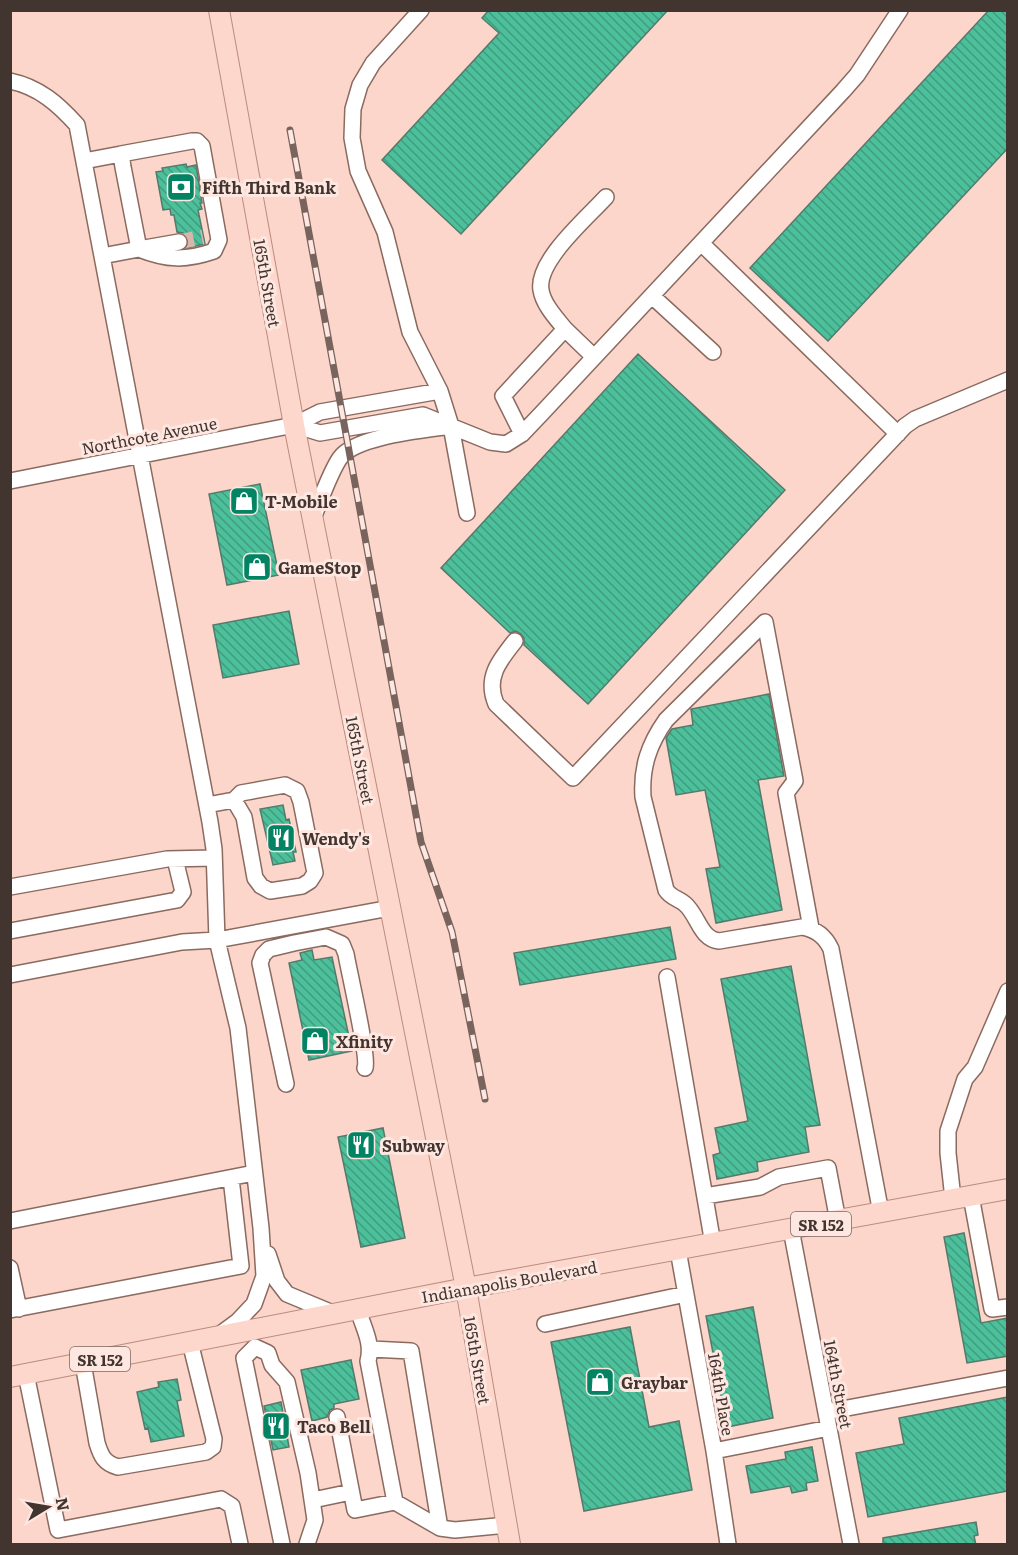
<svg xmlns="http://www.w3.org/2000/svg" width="1018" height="1555" font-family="Literata,serif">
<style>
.building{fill:url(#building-back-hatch);stroke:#56796c;stroke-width:1.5}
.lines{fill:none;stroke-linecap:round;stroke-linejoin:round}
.minor-tunnel{stroke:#d7b6ab;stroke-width:15;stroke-dasharray:15 8;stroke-linecap:butt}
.minor-casing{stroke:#8b6a60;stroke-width:18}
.major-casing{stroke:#ba8c7e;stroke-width:22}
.minor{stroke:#fff;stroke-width:15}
.major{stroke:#fdd7cb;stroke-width:20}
.rail-casing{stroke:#79645d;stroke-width:7}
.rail{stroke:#fee7e0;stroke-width:4.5;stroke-dasharray:14;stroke-linecap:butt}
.labels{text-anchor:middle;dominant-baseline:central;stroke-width:6;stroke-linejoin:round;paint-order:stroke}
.shield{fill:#fee7e0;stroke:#7a6a64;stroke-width:1.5}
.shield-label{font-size:15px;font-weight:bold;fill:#42342f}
.poi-label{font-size:16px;font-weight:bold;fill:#42342f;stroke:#fee7e0;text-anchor:start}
.street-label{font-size:16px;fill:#42342f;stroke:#fee7e0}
</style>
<defs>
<pattern id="building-back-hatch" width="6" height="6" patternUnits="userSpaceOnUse" patternTransform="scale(1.5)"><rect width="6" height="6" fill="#4bc09b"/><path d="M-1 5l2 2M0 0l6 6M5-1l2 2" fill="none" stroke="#409d7f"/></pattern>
</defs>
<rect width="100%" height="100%" fill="#fcd6ca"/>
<path class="building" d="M489 10H668L461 234 382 160 499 33 482 18Z
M989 10H1008V148L828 341 750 268Z
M186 164 187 167 196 165 202 203H200L202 209 198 210 205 244 187 248 188 240 183 233 177 232 174 215H171L170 209 163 210 156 172 163 171 162 168Z
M638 354 785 490 588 704 524 645V638L521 634 516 631 510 633 441 568Z
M260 484 279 575 227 585 209 494Z
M289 611 299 664 223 678 213 625Z
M769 694 784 776 758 780 782 910 716 923 706 869 720 867 705 790 676 795 666 738 672 729 693 725 691 709Z
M283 805 286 820 289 819 296 852H293L295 861 273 865 260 809Z
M670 927 676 959 520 985 514 953Z
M312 950 314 960 332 957 352 1051 309 1060 289 963 302 960 300 953Z
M791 966 820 1125 805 1127 809 1152 757 1162 758 1171 717 1179 713 1155 720 1153 715 1128 748 1121 721 979Z
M383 1128 405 1238 361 1247 338 1137Z
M964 1233 981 1323 1008 1318V1356L967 1363 944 1237Z
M753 1307 773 1418 727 1427 706 1316Z
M630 1327 649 1427 679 1421 692 1490 584 1511 551 1342Z
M351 1360 359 1399 334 1404V1408L330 1410 327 1417 312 1421 301 1370Z
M177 1379 181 1400 177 1401 184 1436 151 1442 148 1428 145 1429 137 1392 159 1387 158 1382Z
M1008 1397V1491L868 1517 856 1453 904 1444 899 1418Z
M281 1402 289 1447 273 1450 264 1406Z
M812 1447 818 1481 806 1483 807 1490 792 1493 790 1486 751 1493 746 1466 786 1459 785 1452Z
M976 1522 978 1535 974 1536 976 1545H883V1538Z"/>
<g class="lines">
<path class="minor-tunnel" d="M179 242 203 237"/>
<g class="minor-casing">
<path id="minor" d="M421 10 373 63 360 85 353 109 352 138 358 171 385 232 410 332 440 391 451 426 467 513
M10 81C39 87 58 104 77 125L210 822 214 849 217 940 238 1028 261 1228 264 1276 254 1304 238 1321 219 1335
M121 154 192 141H197L202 146 219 240 214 251C185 261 167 260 139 249
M84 161 121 154 123 167 139 249 102 256
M701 243 898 434
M139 249 179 242
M652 296 713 352
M565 329C556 318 543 304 541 290 536 261 588 217 606 197
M294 425 320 433 423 415 490 442 506 444 522 434 542 413 843 91 857 75 900 10
M522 434 503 396 565 329 594 357
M10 481 294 425 320 412 440 391
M313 518C320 502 330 472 340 458 355 436 425 430 451 426
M515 641C499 661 485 678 496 704L573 778 905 426 915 419 1008 380
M207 805 234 800 241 793 285 785 297 791 301 802 315 873 310 881 302 886 270 891 261 886 255 878 244 817 234 800
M10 887 167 859 214 858
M811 928 786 793 795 781 765 622 666 720C649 744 641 767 643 797L666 890C671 898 678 898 685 904 698 915 700 939 719 941L802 927C816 929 825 936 831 949L881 1213
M10 931 177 900 183 892 175 859
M10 975 182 942 217 940 390 908
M667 977 713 1244
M286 1084 260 963 263 955 269 949 294 943 326 937 342 944 346 954C349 972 369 1057 365 1068
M705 1196 760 1187 779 1177 828 1168 838 1221
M971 1196 992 1309 1008 1307
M953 1199 948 1153V1131L965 1079 975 1067 1008 991
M10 1221 254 1173
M791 1229 851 1544
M678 1250 714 1451 728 1544
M268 1254 277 1281 287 1294 335 1314
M10 1268 19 1309
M358 1309C363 1328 373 1342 368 1361L395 1502 440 1528 455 1530 507 1525
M10 1310 241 1266 231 1178
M545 1324 686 1294
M255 1347 268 1353 272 1365 287 1382 308 1473 315 1520 307 1544
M255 1347 244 1358 282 1544
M371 1349 411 1351 440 1528
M83 1363 97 1443C101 1456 104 1463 118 1467L206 1452 213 1447 214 1439 190 1342
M26 1374 58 1530 221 1499 232 1506 240 1544
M826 1412 1008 1378
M337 1417 355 1510 395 1502
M714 1451 829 1428
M313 1500 351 1492"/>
</g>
<g class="major-casing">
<path id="major" d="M219 10 294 425 466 1288 510 1544
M10 1377 466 1288 1008 1189"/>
</g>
<use href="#minor" class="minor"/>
<use href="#major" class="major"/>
<g class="rail-casing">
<path id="rail" d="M290 130 421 842 452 932 485 1099"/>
</g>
<use href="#rail" class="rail"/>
</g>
<defs>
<g id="bank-square" transform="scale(1.5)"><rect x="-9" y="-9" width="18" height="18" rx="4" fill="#018364" stroke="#fee7e0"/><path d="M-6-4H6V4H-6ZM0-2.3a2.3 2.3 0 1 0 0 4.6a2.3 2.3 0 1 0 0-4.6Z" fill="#fff"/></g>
<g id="shop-square" transform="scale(1.5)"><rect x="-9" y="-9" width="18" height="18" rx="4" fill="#018364" stroke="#fee7e0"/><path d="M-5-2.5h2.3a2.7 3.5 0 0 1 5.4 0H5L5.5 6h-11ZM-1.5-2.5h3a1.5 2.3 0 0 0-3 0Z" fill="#fff"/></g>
<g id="restaurant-square" transform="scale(1.5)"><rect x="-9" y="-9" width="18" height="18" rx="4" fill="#018364" stroke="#fee7e0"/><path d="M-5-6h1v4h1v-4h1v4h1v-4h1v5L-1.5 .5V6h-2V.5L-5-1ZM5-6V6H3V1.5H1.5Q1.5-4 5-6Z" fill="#fff"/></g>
</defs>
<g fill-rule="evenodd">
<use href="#bank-square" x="181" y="187"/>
<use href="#shop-square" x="244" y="501"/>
<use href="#shop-square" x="257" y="567"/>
<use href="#restaurant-square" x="281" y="838"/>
<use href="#shop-square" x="315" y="1041"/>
<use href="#restaurant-square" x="361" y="1145"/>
<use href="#shop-square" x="600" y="1382"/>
<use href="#restaurant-square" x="276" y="1426"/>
</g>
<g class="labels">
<g class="shield">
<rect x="791" y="1212" width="60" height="24" rx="4.5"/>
<rect x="70" y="1347" width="60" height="24" rx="4.5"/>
</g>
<g class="shield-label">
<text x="821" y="1224">SR 152</text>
<text x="100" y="1359">SR 152</text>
</g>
<g class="poi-label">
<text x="202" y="187">Fifth Third Bank</text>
<text x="265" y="501">T-Mobile</text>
<text x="278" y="567">GameStop</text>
<text x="302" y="838">Wendy's</text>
<text x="336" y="1041">Xfinity</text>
<text x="382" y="1145">Subway</text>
<text x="621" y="1382">Graybar</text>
<text x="297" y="1426">Taco Bell</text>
</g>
<g class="street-label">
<text transform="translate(268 283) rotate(80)">165th Street</text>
<text transform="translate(149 435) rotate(-11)">Northcote Avenue</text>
<text transform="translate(361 760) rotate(79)">165th Street</text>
<text transform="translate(509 1281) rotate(-10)">Indianapolis Boulevard</text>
<text transform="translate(478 1360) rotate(80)">165th Street</text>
<text transform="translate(839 1384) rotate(79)">164th Street</text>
<text transform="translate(722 1394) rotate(80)">164th Place</text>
</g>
</g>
<rect width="1018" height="1555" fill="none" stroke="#42342f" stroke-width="24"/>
<g transform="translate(48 1507) rotate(79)" stroke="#fee7e0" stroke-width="4.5" paint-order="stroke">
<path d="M0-4.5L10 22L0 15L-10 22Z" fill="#42342f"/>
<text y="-9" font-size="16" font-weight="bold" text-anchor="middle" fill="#42342f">N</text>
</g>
</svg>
